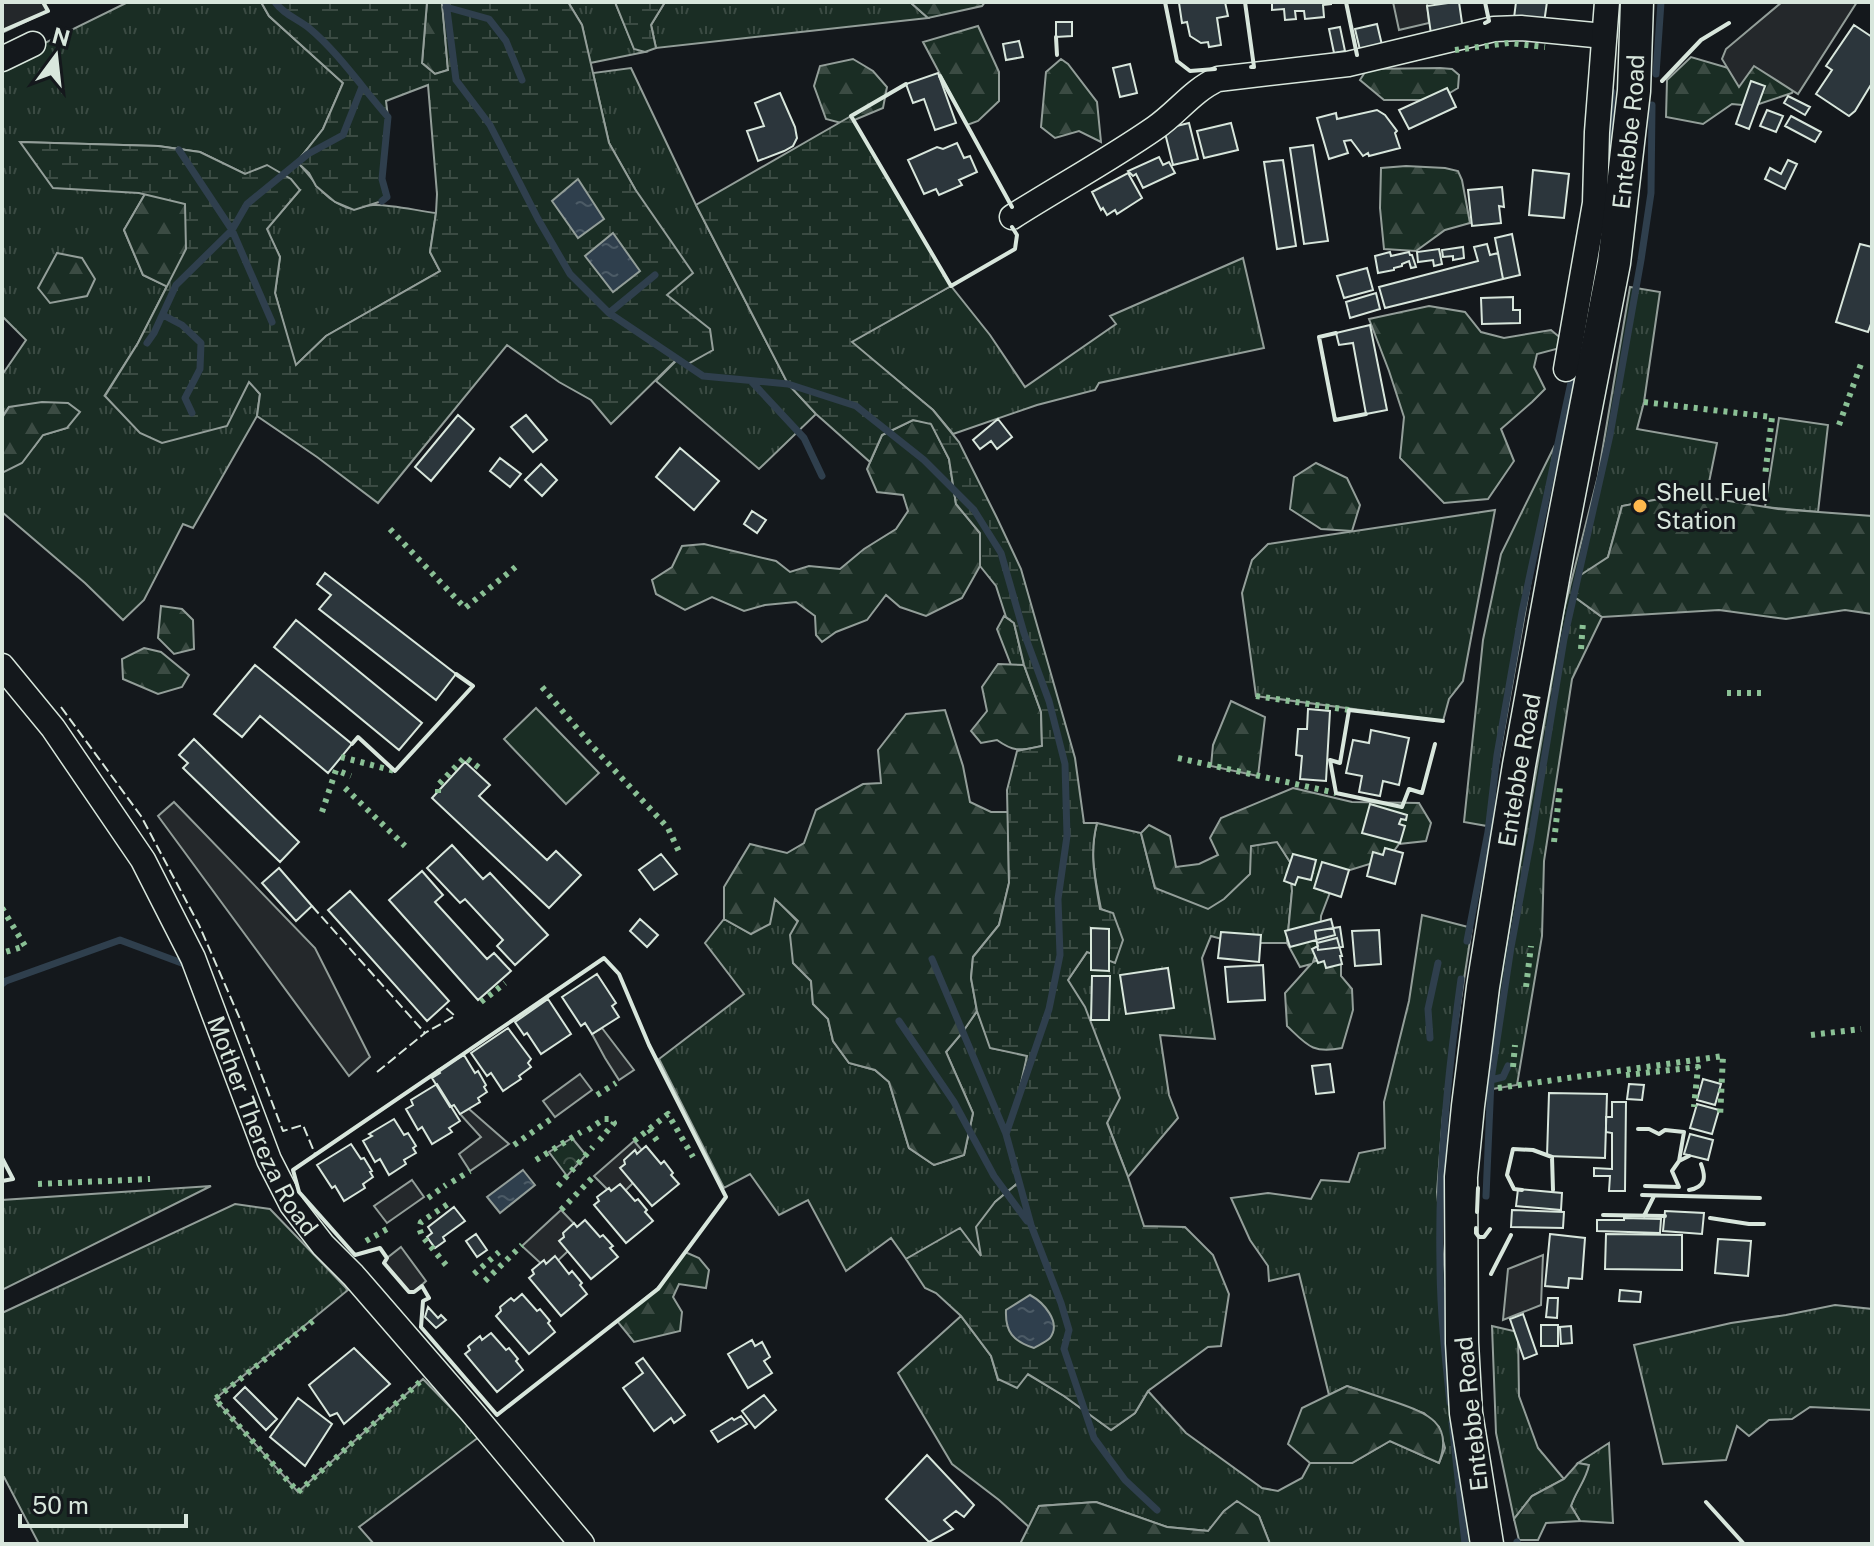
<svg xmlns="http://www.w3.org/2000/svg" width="1874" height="1546" font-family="'Public Sans',sans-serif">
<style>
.grass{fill:url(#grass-tufts);stroke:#939e99;stroke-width:2}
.forest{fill:url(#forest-firs);stroke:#939e99;stroke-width:2}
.wetland{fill:url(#wetland-marsh);stroke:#939e99;stroke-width:2}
.park{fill:url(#park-crowns);stroke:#939e99;stroke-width:2}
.pitch{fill:#1a2d24;stroke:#939e99;stroke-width:2}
.parking{fill:#24282b;stroke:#939e99;stroke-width:2}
.water{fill:url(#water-ripples);stroke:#939e99;stroke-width:2}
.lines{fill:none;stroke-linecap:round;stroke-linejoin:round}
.stream{stroke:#2f3f4d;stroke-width:7}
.building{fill:#2c363c;stroke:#d8e6dc;stroke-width:2}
.minor-casing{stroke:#d8e6dc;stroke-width:27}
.major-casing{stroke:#d8e6dc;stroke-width:35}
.minor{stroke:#14181c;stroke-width:24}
.major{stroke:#14181c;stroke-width:32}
.hedge{stroke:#8ac095;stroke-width:6;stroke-dasharray:4 6;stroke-linecap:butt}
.fence{stroke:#d8e6dc;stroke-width:2;stroke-dasharray:10 4;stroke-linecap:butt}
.wall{stroke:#d8e6dc;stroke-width:4}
.poi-dot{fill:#ffb74d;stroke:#14181c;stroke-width:3}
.labels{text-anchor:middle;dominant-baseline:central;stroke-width:6;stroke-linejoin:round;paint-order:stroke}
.street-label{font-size:24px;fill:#d8e6dc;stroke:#14181c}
.poi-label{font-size:24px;fill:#d8e6dc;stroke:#14181c;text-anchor:start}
</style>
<defs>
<pattern id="grass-tufts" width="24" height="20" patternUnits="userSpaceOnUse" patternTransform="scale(2)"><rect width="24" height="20" fill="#1a2d24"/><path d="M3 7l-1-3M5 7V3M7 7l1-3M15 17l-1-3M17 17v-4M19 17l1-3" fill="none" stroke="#3b4b43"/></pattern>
<pattern id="forest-firs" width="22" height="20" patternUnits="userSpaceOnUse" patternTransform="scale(2)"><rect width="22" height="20" fill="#1a2d24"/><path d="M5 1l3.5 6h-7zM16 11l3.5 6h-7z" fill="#3b4b43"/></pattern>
<pattern id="wetland-marsh" width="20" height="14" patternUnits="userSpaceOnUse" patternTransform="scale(2)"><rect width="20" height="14" fill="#1a2d24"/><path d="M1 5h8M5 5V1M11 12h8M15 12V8" fill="none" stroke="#3b4b43"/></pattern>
<pattern id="park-crowns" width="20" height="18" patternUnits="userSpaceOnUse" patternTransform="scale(2)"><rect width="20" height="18" fill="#1a2d24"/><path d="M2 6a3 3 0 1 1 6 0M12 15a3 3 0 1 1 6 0" fill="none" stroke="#3b4b43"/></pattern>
<pattern id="water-ripples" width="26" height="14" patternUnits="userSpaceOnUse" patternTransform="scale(2)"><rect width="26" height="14" fill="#2f3f4d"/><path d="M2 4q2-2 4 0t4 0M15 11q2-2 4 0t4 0" fill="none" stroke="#4c5b66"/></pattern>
</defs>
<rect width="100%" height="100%" fill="#14181c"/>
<path class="grass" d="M128 2H261L269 16 343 83 323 129 297 162C311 175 319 193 337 203 357 214 355 206 373 205 390 204 418 211 436 213L430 252 440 271 326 336 295 366 275 293 280 257 266 229 300 190 245 174 200 152 158 146 21 142 145 194 124 230 143 275 167 286 138 343 105 395 249 381 260 394 257 416 193 528 183 524 144 600 123 620 85 583 2 512V467L24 440 34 447 43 435 67 428 9 407 2 417V375L26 340 2 316V64Z
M568 2H615L634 48 645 52 590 63 582 25Z
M665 2H910L928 18 656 48 651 25Z
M631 68 696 205 788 384 816 414 759 469 656 381 678 359 667 295 635 189 609 143 593 73Z
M1243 258 1264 348 1099 383 1095 390 1037 405 953 434 933 410 851 342 951 286 990 335 1025 387 1116 324 1110 316Z
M1630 287 1660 292 1644 402 1637 429 1717 443 1706 497 1686 494 1622 506 1608 557 1576 598 1602 617 1572 679 1544 861 1542 936 1517 1085 1486 1090 1500 981 1564 610 1598 476Z
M1779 418 1828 425 1818 512 1765 507Z
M1555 445 1487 826 1464 822 1483 640 1501 554Z
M1495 510 1463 681 1449 699 1443 721 1256 696 1242 593 1252 560 1268 544Z
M1004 616 1014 623 1024 665H1011L997 629Z
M1097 823 1141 833 1155 888 1251 846 1277 841 1290 862 1292 891 1287 943H1236L1211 936 1202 958 1215 1039 1160 1035 1169 1095 1178 1118 1128 1177 1107 1122 1068 980 1113 914 1101 909C1095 878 1089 854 1097 823Z
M775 898 798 922 793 963 811 981 813 1004 828 1019 833 1041 849 1063 875 1070 889 1082 909 1148 934 1165 964 1155 973 1113 946 1052 962 1033 977 1011 991 1048 1027 1055 1023 1086 1006 1134 1019 1182 995 1202 982 1258 960 1229 906 1259 891 1238 846 1271 808 1200 779 1215 750 1174 724 1188 659 1059 744 994 705 943 724 919 751 934Z
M1422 915 1472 928 1443 1115 1437 1192 1471 1544H1270L1259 1516 1237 1502 1224 1511 1209 1531 1167 1527 1096 1502 1039 1506 1029 1527 999 1500 952 1464 898 1373 961 1316 991 1356 998 1380 1027 1374 1064 1396 1111 1430 1135 1413 1148 1391 1186 1433 1262 1488 1278 1491 1302 1478 1310 1463H1352L1390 1441 1439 1463 1445 1448 1439 1427 1424 1413 1347 1386 1329 1395 1299 1274 1269 1281 1268 1266 1250 1240 1231 1198 1268 1193 1311 1199 1321 1180 1349 1182 1359 1153 1385 1148 1384 1102 1409 1001Z
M211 1186 2 1290V1200Z
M235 1204 270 1209 348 1290 215 1399 298 1492 423 1379 479 1437 359 1527 374 1544H39L4 1477H2V1313Z
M1835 1305 1872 1309V1410L1810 1407 1792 1419 1769 1420 1749 1436 1737 1426 1726 1460 1663 1464 1634 1345 1731 1323 1786 1315Z
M1492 1326 1518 1332 1519 1396 1538 1448 1564 1479 1532 1496 1514 1519 1496 1433Z
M1609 1443 1613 1523 1580 1521 1571 1506C1575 1491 1586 1480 1588 1465L1578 1463Z"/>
<path class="forest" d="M427 2H442L448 70 435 74 422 63Z
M910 2H985L982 6 928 18Z
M978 26 999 72V101L978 121 967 125 923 42Z
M1762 32 1798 79 1792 93 1753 106 1732 104 1703 124 1666 117 1667 80 1691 57 1742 72Z
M853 59 873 71 887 87 883 108 845 124 826 119 814 86 820 66Z
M1061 59 1068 64 1097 102 1101 142 1079 131 1055 138 1041 127 1046 72Z
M1440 68 1452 69 1459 75 1458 88 1438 100H1384L1360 80 1367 69Z
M1406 166 1445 168 1458 171 1462 180 1470 223 1445 230 1416 251 1384 249 1380 208 1381 168Z
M177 192 219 199 182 294 143 275 124 230 145 194Z
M57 253 82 258 95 279 87 296 50 303 38 288Z
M1429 306 1465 312 1481 332 1504 338 1551 330 1563 340 1560 348 1537 354 1534 367 1545 389 1532 402 1501 429 1514 461 1488 499 1444 503 1400 458 1404 417 1389 371 1369 319Z
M42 402 68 403 80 412 67 428 43 435 22 463 2 473V418L9 407Z
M913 420 931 423 949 459 956 504 980 533V566L962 598 926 616 900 607 886 595 867 620 836 632 822 642 816 635 815 616 796 602 765 605 744 611 712 597 685 610 656 594 652 580 672 567 682 546 704 544 776 561 790 572 809 566 840 569 864 549 896 529 908 511 903 495 877 492 867 469 882 435Z
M1316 463 1347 478 1360 505 1352 531 1321 529 1290 509 1294 477Z
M1686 494 1778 509 1872 516V614L1845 610 1786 619 1719 610 1602 617 1576 598V578L1608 557 1622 506Z
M161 606 182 609 193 620 194 649 174 654 158 638Z
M144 648 161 652 189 675 182 687 158 694 123 679 122 659Z
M998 664 1024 665 1041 712 1042 746C1021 750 1015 753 997 740L981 743 971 731 987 711 982 687Z
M1231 701 1265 717 1258 776 1211 766 1213 745Z
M945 710 963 766 970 802 991 812H1008L1009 883 999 925 973 957 971 978 977 1011 962 1033 946 1052 973 1113 964 1155 934 1165 909 1148 889 1082 875 1070 849 1063 833 1041 828 1019 813 1004 811 981 793 963 790 935 798 921 775 899 770 924 751 934 724 919V887L750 844 787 853 804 843 816 810 863 784 881 783 878 750 906 714Z
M1293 788 1352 802 1419 803 1431 823 1426 841 1399 844 1389 858 1337 874 1321 916 1320 940 1313 962 1331 955 1341 964V976L1352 989 1353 1010 1342 1048C1312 1054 1307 1045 1287 1026L1285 993 1311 964 1300 967 1287 943 1292 891 1290 862 1277 842 1251 846 1250 874 1224 899 1208 909 1155 888 1141 833 1149 825 1170 836 1176 867 1199 864 1218 855 1210 838 1221 818Z
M685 1252 699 1258 709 1270 706 1288 679 1284 673 1297 682 1312 680 1331 634 1342 617 1321 661 1285Z
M1347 1386C1363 1391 1379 1397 1395 1402 1427 1413 1454 1423 1439 1463L1390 1441 1352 1463H1310L1288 1444 1302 1408Z
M1578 1463 1589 1465C1586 1480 1576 1491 1571 1506L1580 1521 1546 1523 1538 1540H1519L1514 1519 1532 1496 1564 1479Z
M1237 1501 1259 1516 1270 1544H1020L1039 1506 1096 1502 1167 1527 1208 1531 1224 1511Z"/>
<path class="wetland" d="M261 2H427L422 63 435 74 448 70 442 2H568L582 25 609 143 635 189 693 273 667 295 710 329 713 350 686 365 677 359 611 424 591 400 559 382 507 345 378 503 317 457 257 416 260 394 249 382 227 426 162 443 140 433 105 396 138 343 186 249 185 204 139 193 53 188 20 142 158 146 200 152 245 174 267 165 291 179 300 190 267 229 280 257 275 293 296 365 326 336 440 271 430 252 436 213 437 194 428 85 386 101 388 117 382 179 387 197 382 201 354 210 335 202 316 186 309 173 297 162 323 129 343 83 269 16Z
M615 2H665L651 25 656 48 645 52 634 49Z
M851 116 951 286 852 342 933 410 959 442 997 518 1021 569 1075 758 1084 823H1097C1089 854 1095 878 1100 909L1113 913 1123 940 1115 963 1087 952 1068 980 1085 1007 1120 1098 1107 1123 1128 1177 1144 1226 1185 1227 1213 1255 1229 1294 1221 1346 1208 1347 1148 1391 1135 1413 1111 1430 1064 1396 1028 1374 1017 1388 998 1379 991 1356 961 1316 936 1293 925 1288 906 1259 960 1228 981 1256 976 1227 995 1202 1019 1182 1006 1134 1016 1105 1027 1056 990 1048 977 1011 971 978 973 957 999 925 1009 883 1007 790 1017 751 1042 746 1041 712 1024 665 1014 623 1006 617 996 586 980 566V533L956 504 949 459 931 424 913 420 882 435 870 462 816 414 788 384 696 205Z"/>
<path class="park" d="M572 1138 586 1155 567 1176 549 1152Z"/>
<path class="pitch" d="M536 708 599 773 566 804 504 739Z"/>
<path class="parking" d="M2 2H43L48 11 2 33Z
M1393 2H1427L1429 23 1399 30Z
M1782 2H1857L1798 94 1754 66 1739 87 1722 59 1726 49Z
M174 802 315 948 370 1057 349 1076 158 816Z
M602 1028 634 1070 619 1080 605 1058 592 1034Z
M580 1074 592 1090 555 1117 543 1101Z
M469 1109 509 1144 470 1171 459 1154 481 1137 460 1114Z
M634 1141 653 1163 617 1199 594 1176Z
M412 1180 424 1197 387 1223 374 1206Z
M561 1210 585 1235 548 1270 522 1246Z
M401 1247 426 1281 414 1292H409L384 1263 387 1258Z
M1543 1255 1541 1305 1503 1320 1508 1269Z"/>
<path class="water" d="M578 179 604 219 578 238 552 201Z
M613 233 640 271 613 292 585 256Z
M523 1170 535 1185 500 1213 487 1197Z
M1030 1295C1043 1302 1062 1322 1050 1338 1046 1342 1039 1345 1034 1348 1013 1341 1005 1332 1006 1310Z"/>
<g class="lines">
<path class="stream" d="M275 2C283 14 298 19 309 28 337 51 364 90 388 117L382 179 387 197 382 201
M446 2 456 80 490 125 538 219 570 274 609 313 703 376 788 384 856 406 924 460 974 510 1001 553 1024 633 1049 701 1065 764 1067 836 1058 899 1060 955 1049 1009 1006 1134
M446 7 489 19 506 41 522 80
M1656 74 1661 2
M179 150 232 230 272 322
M1608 151 1612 92
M609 313 655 275
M163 315 182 325 201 343 200 369 185 398 192 413
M147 343 154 333 176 285 232 230 247 204 308 154 343 135 362 87
M751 381 804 438 822 476
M1467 941 1488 832 1497 755 1522 612 1573 373
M932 959 1006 1134 1031 1225 1061 1303 1069 1330 1064 1349 1094 1438 1125 1480 1157 1510
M2 984 6 981 120 940 187 965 188 969
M899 1021 954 1102 994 1176 1027 1221
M1430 1038 1428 1009 1438 963
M1491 1080 1511 947 1531 839 1564 639 1610 435 1641 260 1651 193 1652 105
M1486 1196 1491 1080 1503 1077 1508 1066
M1450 1403C1445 1356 1440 1308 1440 1262 1438 1167 1448 1073 1461 979
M1452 1423 1465 1544
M1517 1542 1518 1544"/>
</g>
<path class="building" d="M1225 2 1228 16 1217 18 1221 45 1209 47 1208 42 1201 43 1190 36 1187 22 1182 23 1179 3Z
M1272 2H1331V4L1323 5 1324 17 1305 19 1304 11H1295L1296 19 1285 20 1284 9 1272 10Z
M1455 2H1459L1463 30 1431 34 1427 6Z
M1516 2H1547L1544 23 1514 18Z
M1056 22H1072V36L1056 37Z
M1377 24 1382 45 1360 50 1355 29Z
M1854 25 1872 37V83L1855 111 1849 116 1816 94 1832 70 1826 66Z
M1340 27 1345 51 1334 53 1329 29Z
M1019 41 1023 57 1006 60 1003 44Z
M1130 64 1137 93 1120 97 1113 68Z
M938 73 956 123 935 130 924 99 913 103 906 84Z
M1751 81 1765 86 1749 129 1736 124Z
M1447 88 1456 107 1409 129 1399 110Z
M780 93 795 127 797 138 793 146 784 151 758 161 747 131 764 126 755 103Z
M1788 96 1810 107 1805 115 1784 103Z
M1377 110 1385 115 1397 131 1395 133 1400 148 1369 156 1368 153 1363 156 1351 140 1344 141 1348 153 1329 159 1317 118 1336 113 1337 119Z
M1767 110 1783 116 1776 132 1760 126Z
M1791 116 1821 132 1815 142 1785 126Z
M1189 123 1198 159 1173 165 1164 129Z
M1231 123 1238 150 1204 158 1197 131Z
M957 143 964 158 970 156 977 172 959 180 962 185 939 195 936 189 924 194 908 160 937 147 943 149Z
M1313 145 1328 241 1304 244 1290 148Z
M1159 157 1163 165 1169 162 1175 173 1143 188 1136 174 1133 176 1128 171Z
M1283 160 1296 246 1277 249 1264 162Z
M1788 160 1797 164 1785 189 1765 179 1770 168 1781 174Z
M1533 170 1569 174 1564 218 1529 215Z
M1128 173 1142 198 1117 214 1115 210 1107 215 1103 208 1101 210 1092 192Z
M1502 187 1504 207 1499 206 1501 223 1472 226 1468 190Z
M1512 234 1520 275 1503 279 1495 238Z
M1487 244 1490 255 1498 253 1503 279 1385 308 1379 287 1478 261 1474 247Z
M1860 244 1872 247V321L1868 332 1836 322Z
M1463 247 1464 258 1453 260V256L1443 257 1442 250Z
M1439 249 1442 264 1434 266 1433 260 1418 262 1417 252Z
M1390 252 1391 256 1409 252 1410 255H1412L1416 267 1411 268 1409 261 1402 264V266L1394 268V270L1378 273 1375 256Z
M1367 268 1373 290 1344 298 1337 276Z
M1376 293 1380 309 1350 318 1346 302Z
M1513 297V310H1520V323L1482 324 1481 298Z
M1370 325 1387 410 1366 414 1353 343 1339 345 1336 333Z
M458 415 474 429 431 481 415 467Z
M526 415 547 440 533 452 511 427Z
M998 419 1012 437 997 449 991 441 980 449 973 440Z
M680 448 719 481 694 510 656 477Z
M500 458 521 474 510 487 490 471Z
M541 464 557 480 542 496 525 480Z
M752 511 766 520 757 533 744 524Z
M325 573 456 674 436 700 319 609 331 595 317 584Z
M296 620 422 723 399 750 274 647Z
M255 665 352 744 328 773 260 716 242 737 214 714Z
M1308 709 1330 711 1326 781 1300 779 1302 756 1296 755 1298 729H1307Z
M1371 730 1409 738 1399 785 1383 781 1380 796 1359 792 1362 776 1346 773 1353 740 1369 743Z
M194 739 299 842 280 862 183 768 188 763 179 755Z
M465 762 490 785 479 796 547 860 556 851 581 875 549 908 432 798Z
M1370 804 1407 815 1406 820 1401 819 1399 824 1405 826 1400 843 1362 833Z
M452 845 483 879 490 873 548 935 515 965 497 946 503 940 465 899 460 903 427 868Z
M1385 848 1403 853 1395 884 1367 876 1373 852 1383 855Z
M661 854 677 874 654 890 639 870Z
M1293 854 1316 860 1311 880 1298 877 1295 885 1284 881Z
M1322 862 1349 870 1341 897 1314 888Z
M279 868 312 906 296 921 262 883Z
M422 871 443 895 435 902 487 959 494 953 511 971 478 1000 389 900Z
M350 891 449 1001 427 1021 328 910Z
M640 919 658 935 647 947 630 931Z
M1331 919 1335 935 1290 947 1285 931Z
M1340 927 1343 947 1318 950 1315 931Z
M1091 928 1109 929V971L1091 970Z
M1379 930 1381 964 1355 966 1352 931Z
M1221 932 1261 935 1259 962 1218 958Z
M1337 938 1342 956H1340L1342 964 1326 968 1324 961 1318 963 1312 949 1318 946 1317 943Z
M1263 965 1265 1000 1228 1002 1225 967Z
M1168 968 1174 1008 1126 1014 1120 975Z
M597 974 616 1003 612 1006 619 1017 592 1034 585 1023 581 1026 562 997Z
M1092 976H1110L1109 1020H1091Z
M548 999 571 1034 541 1054 527 1033 524 1035 515 1022Z
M508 1028 531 1059 528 1063 531 1067 519 1076 521 1079 503 1091 491 1073 487 1076 471 1053Z
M464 1055 475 1073 478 1071 486 1085 484 1087 487 1092 478 1098 480 1102 460 1114 454 1105 450 1107 432 1078 440 1073 438 1070Z
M1330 1064 1334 1092 1316 1094 1312 1066Z
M1703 1079 1721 1084 1715 1105 1697 1100Z
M437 1084 460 1121 449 1128 452 1132 432 1144 422 1127 418 1130 406 1109 413 1105 411 1100Z
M1629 1084 1644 1085 1642 1100 1627 1099Z
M1549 1093 1607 1094 1605 1158 1547 1156Z
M1612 1102H1626L1625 1191H1609L1610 1176H1594V1168L1612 1169V1133L1606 1132V1117H1612Z
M1697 1104 1719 1110 1712 1134 1690 1128Z
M394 1119 404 1135 408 1133 413 1141 416 1146 413 1148 416 1153 404 1160 406 1164 389 1175 380 1159 375 1162 363 1141 372 1136 369 1134Z
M1690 1134 1713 1140 1708 1160 1684 1154Z
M351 1144 361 1159 364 1158 372 1171 370 1172 373 1177 363 1184 365 1188 344 1201 335 1186 332 1188 317 1165Z
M646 1146 661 1164 664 1161 673 1173 671 1175 679 1184 652 1206 620 1168 625 1164 624 1160 635 1150 637 1154Z
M620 1184 635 1201 638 1199 647 1210 645 1212 653 1221 626 1243 594 1205 599 1201 597 1197 609 1188 611 1191Z
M1518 1189 1562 1193 1561 1210 1516 1206Z
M454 1207 465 1221 443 1237 445 1241 435 1248 427 1237 432 1233 428 1227Z
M1512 1210 1564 1212 1563 1228 1511 1227Z
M1665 1211 1704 1213 1702 1234 1663 1231Z
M1624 1218 1661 1219 1660 1233 1597 1231V1220H1624Z
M585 1220 600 1237 603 1235 613 1246 610 1248 618 1257 591 1279 559 1241 564 1237 563 1233 574 1223 577 1227Z
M476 1234 487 1250 477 1257 466 1241Z
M1550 1234 1585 1238 1582 1279 1569 1278 1568 1288 1545 1286Z
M1606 1234 1682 1235V1270L1605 1269Z
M1718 1239 1751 1241 1748 1276 1715 1273Z
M555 1256 569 1274 572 1271 582 1283 580 1285 587 1294 561 1316 529 1278 534 1274 532 1270 544 1260 546 1264Z
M1620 1290 1641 1292 1640 1302 1619 1301Z
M522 1294 537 1311 540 1309 550 1321 548 1323 555 1332 529 1354 496 1316 501 1311 500 1307 511 1298 514 1301Z
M1548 1298H1558L1557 1318 1546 1317Z
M428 1307 438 1318 441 1315 446 1320 436 1328 425 1317Z
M1523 1314 1537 1354 1524 1359 1510 1319Z
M1541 1325H1558V1346H1541Z
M1571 1326 1572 1343 1561 1344 1560 1327Z
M491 1333 506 1350 509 1348 518 1359 516 1361 523 1370 497 1392 465 1354 470 1350 468 1346 480 1336 482 1340Z
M752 1340 755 1346 762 1342 770 1357 764 1361 772 1373 748 1388 728 1354Z
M354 1348 390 1384 344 1424 337 1413 330 1416 309 1385Z
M643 1358 685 1415 674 1423 671 1418 654 1431 623 1388 643 1373 636 1363Z
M245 1387 277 1419 266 1430 234 1398Z
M764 1395 776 1410 755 1428 742 1411Z
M298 1398 332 1424 305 1466 270 1437Z
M741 1416 747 1424 718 1442 711 1431 732 1418 734 1420Z
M927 1455 974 1505 964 1517 956 1511 944 1520 953 1529 929 1542 886 1499Z"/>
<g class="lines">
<g class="minor-casing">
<g id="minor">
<path d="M2 59 33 44"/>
<path d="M1012 217C1059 187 1109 160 1155 128 1177 113 1193 90 1218 79L1348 64 1494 29 1521 28 1604 36"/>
<path d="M1566 369 1595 203 1597 132 1607 2"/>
<path id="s1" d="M2 666 53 728 143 860 193 958 269 1160 292 1205 323 1245 353 1275 471 1411 582 1544"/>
</g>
</g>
<g class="major-casing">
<g id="major">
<path id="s2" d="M1487 1544 1466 1413 1462 1343 1461 1177 1468 1106 1483 987 1519 765 1558 551 1614 263 1634 91 1637 2"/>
</g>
</g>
<use href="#minor" class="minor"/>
<use href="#major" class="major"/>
<path class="hedge" d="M1455 50 1509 43 1545 47
M1644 402 1772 417 1765 476
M1839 425 1861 364
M390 529 465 608 518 565
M1581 649 1583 622
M542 687 593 747 668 828 681 856
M1727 693H1762
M1256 696 1349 710
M341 757 395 771
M1178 758 1336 793
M345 788 405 846
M438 793V785L465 757 482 770
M322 812 336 770 351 776
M1554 842 1560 787
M2 908 25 946 2 953
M1526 987 1531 946
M481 1002 505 983
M1811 1035 1861 1029
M1513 1067 1515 1045
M1626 1075 1698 1067 1694 1107
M1498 1088 1723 1056 1720 1118
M597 1095 616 1083
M649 1129 658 1142
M588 1130 604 1119H611L614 1123 598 1142
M634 1141 668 1114 693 1157
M514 1145 551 1119
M536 1160 581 1132
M452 1182 470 1171
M38 1184 150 1179
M558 1186 593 1147
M428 1198 446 1185
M561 1210 594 1176
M366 1241 387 1229
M446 1265 422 1236 419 1228 421 1222 451 1202
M474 1274 499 1252
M485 1281 522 1245
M313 1321 215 1399 298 1492 423 1379"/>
<path class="fence" d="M61 707 141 816 199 925 240 1019 283 1131 303 1125 315 1154
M312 906 425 1033
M377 1072 425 1033 455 1016 444 1006"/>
<path class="wall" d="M1165 2 1177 61 1190 71 1215 69
M1245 2 1254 67H1251
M1346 2 1357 55
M1485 23 1489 21 1485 2
M2 31 48 11 43 2
M1056 37 1057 55
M940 76 1012 207
M1662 81 1701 40 1729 23
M906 84 851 116 951 286 1015 249 1017 235 1012 227
M1336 333 1319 337 1335 420 1366 414
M352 744 358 737 395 771 473 686 456 674
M1435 744 1422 793 1409 789 1402 807 1336 793 1330 760 1340 763 1349 710 1443 721
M604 958 619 974 649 1045 726 1197 658 1289 497 1415 421 1327 423 1301 429 1298 422 1286 414 1292H409L384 1263 387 1258 380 1248 355 1255 299 1192 293 1170Z
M1638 1129H1649L1659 1134 1665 1130 1684 1132 1679 1161
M2 1158 13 1179 2 1181
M1645 1186 1679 1187 1672 1171 1679 1161 1689 1156
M1522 1190 1514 1189 1507 1175 1513 1149 1533 1150 1552 1157 1553 1190
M1689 1190C1706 1187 1706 1177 1701 1164
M1642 1195 1760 1198
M1477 1212 1478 1188
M1603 1215 1665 1216
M1644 1216 1654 1196
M1710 1218 1749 1224H1764
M1476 1228V1233L1479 1237H1484L1490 1229
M1491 1274 1511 1235
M1706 1502 1744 1544"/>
</g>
<circle class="poi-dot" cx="1640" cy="506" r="8"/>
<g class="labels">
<g class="street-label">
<text stroke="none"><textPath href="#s2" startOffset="1428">Entebbe Road</textPath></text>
<text stroke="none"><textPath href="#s2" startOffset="780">Entebbe Road</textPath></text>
<text stroke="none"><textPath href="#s1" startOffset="532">Mother Thereza Road</textPath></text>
<text transform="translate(1471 1414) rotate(-96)">Entebbe Road</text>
</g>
<g class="poi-label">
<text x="1656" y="492">Shell Fuel<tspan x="1656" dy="28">Station</tspan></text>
</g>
</g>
<rect width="1874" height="1546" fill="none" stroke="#d8e6dc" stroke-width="8"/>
<g transform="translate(56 56) rotate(15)" stroke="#14181c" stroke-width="6" paint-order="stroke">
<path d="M0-6L14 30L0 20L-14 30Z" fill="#d8e6dc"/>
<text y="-12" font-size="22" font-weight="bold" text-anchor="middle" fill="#d8e6dc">N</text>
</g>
<path d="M20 1514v12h166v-12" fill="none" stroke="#d8e6dc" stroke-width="4"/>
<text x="32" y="1514" font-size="24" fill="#d8e6dc" stroke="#14181c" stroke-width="6" paint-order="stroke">50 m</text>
</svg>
